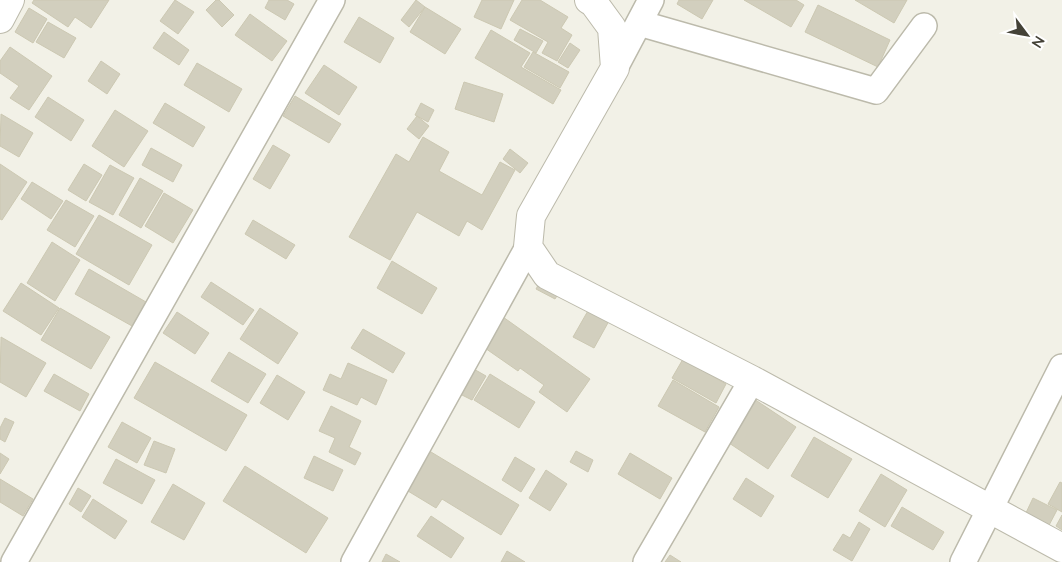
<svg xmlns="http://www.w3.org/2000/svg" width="1062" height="562" font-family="Lato,sans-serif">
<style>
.building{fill:#d2cfbe;stroke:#ccc8b2}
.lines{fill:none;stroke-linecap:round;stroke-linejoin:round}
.minor-casing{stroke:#bcbaab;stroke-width:28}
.tertiary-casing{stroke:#bcbaab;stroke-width:30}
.minor{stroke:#fff;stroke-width:25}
.tertiary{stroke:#fff;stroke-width:28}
</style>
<rect width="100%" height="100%" fill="#f2f1e7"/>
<path class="building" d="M34 0H109L91 28 75 17 68 27 32 3Z
M175 0 194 12 178 34 160 21Z
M216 0H219L234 15 222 27 206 10Z
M269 0H287L294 4 285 20 265 8Z
M416 0 425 7 409 27 401 20Z
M482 0H514L501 29 474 17Z
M522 0H540L568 17 561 28 572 35 557 61 542 53 548 42 510 20Z
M679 0H713L702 19 677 4Z
M744 0H796L804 5 791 27Z
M855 0H907L894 23Z
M818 5 890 40 878 67 805 32Z
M425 7 461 29 445 54 410 32Z
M29 8 47 19 33 43 15 32Z
M250 14 287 41 272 61 235 35Z
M359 17 394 38 380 63 344 42Z
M48 22 76 38 64 58 36 42Z
M520 29 543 41 536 53 514 40Z
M491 30 530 53 521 67 561 90 553 104 475 58Z
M164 32 189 50 179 65 153 48Z
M570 43 580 50 568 68 558 62Z
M10 47 52 76 29 110 10 98 19 86 0 73V61Z
M533 52 569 72 560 88 524 67Z
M101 61 120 74 107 94 88 81Z
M197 63 242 89 229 112 184 85Z
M324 65 357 87 339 115 305 93Z
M464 82 503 94 494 122 455 109Z
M295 96 341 124 329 143 283 116Z
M48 97 84 120 71 141 35 117Z
M165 103 205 127 193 147 153 123Z
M421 103 434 110 428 122 415 115Z
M115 110 148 131 124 167 92 146Z
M1 114 33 133 19 157 0 146Z
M417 116 429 126 419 139 407 129Z
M423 137 449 152 439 171 482 195 500 162 515 170 482 230 467 221 459 236 417 212 390 260 349 237 396 154 409 162Z
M273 145 290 155 270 189 253 179Z
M151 148 182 165 173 182 142 165Z
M510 149 528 163 520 173 503 159Z
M0 164 27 182 2 220 0 219Z
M84 164 102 175 86 201 68 190Z
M110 165 134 178 113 215 89 202Z
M140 178 163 191 141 228 119 215Z
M32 182 63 201 51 219 21 199Z
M164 193 193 210 173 243 145 226Z
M66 200 94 216 75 247 47 230Z
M99 215 152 245 129 285 76 254Z
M253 220 295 245 286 259 245 234Z
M52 242 80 260 55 301 27 283Z
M392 261 437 288 422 314 377 288Z
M89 269 146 302 132 326 75 294Z
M541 280 560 291 555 299 536 289Z
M211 282 254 310 243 325 201 297Z
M21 283 59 308 41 335 3 311Z
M60 308 110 337 91 369 41 340Z
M260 308 298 333 278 364 240 339Z
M589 309 609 321 594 348 573 337Z
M177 312 209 333 195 354 163 333Z
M503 317 590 379 567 412 539 392 544 385 520 368 518 371 482 346Z
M363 329 405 353 393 373 351 348Z
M1 337 46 363 26 397 0 382Z
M229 352 266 374 248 403 211 381Z
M683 359 726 384 716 403 672 378Z
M155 362 247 415 226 451 134 398Z
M348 363 387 380 376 405 361 397 357 405 323 390 330 374 341 379Z
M472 368 486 376 472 400 458 393Z
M54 374 89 394 80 411 44 391Z
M490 374 535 402 519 428 474 400Z
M277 375 305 392 288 420 260 403Z
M673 380 719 407 705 432 658 406Z
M754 399 796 427 768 469 726 441Z
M331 406 361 421 349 447 361 453 355 465 329 452 335 438 319 431Z
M5 418 14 422 5 442 0 439V428Z
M122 422 151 438 137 463 108 447Z
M814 437 852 459 828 498 791 476Z
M154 441 175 449 166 473 144 465Z
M426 449 519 505 501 535 442 499 436 508 403 488Z
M576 451 593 460 588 472 570 462Z
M0 453 9 459 0 474Z
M630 453 672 478 660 499 618 474Z
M314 456 343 470 333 491 304 478Z
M515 457 535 469 521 492 502 480Z
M116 459 155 480 142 504 103 483Z
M245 466 328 518 306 553 223 501Z
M546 470 567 484 550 511 529 498Z
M881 474 907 490 885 527 859 511Z
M746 478 774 496 761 517 733 499Z
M0 479 33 499 23 516 0 502Z
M1060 482 1062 483V512L1048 504Z
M173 484 205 503 184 540 151 522Z
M78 488 91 496 81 512 69 504Z
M1033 498 1057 510 1047 529 1024 517Z
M93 499 127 521 115 539 82 517Z
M902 507 944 532 933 550 891 526Z
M1062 515V530L1056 526Z
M431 516 464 538 451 558 417 536Z
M859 522 870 529 852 561 833 550 843 534 850 538Z
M507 551 525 562H501Z
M386 554 400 562H382Z
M670 555 681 562H665Z"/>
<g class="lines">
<g class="minor-casing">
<path id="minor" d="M639 23 876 91 924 26
M615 68 651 0
M14 562 332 0
M354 562 528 247
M646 562 752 380
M963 562 1062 367"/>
</g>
<g class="tertiary-casing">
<path id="tertiary" d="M589 0 593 2 612 28 615 68 531 216 528 247 547 275 752 380 1062 548
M0 19 10 0"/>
</g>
<use href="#minor" class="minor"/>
<use href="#tertiary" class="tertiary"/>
</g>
<g transform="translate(1027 35) rotate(122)" stroke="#ffffff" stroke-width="4" paint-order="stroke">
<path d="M0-4L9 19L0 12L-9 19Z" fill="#444237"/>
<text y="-8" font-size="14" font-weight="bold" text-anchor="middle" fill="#444237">N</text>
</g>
</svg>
